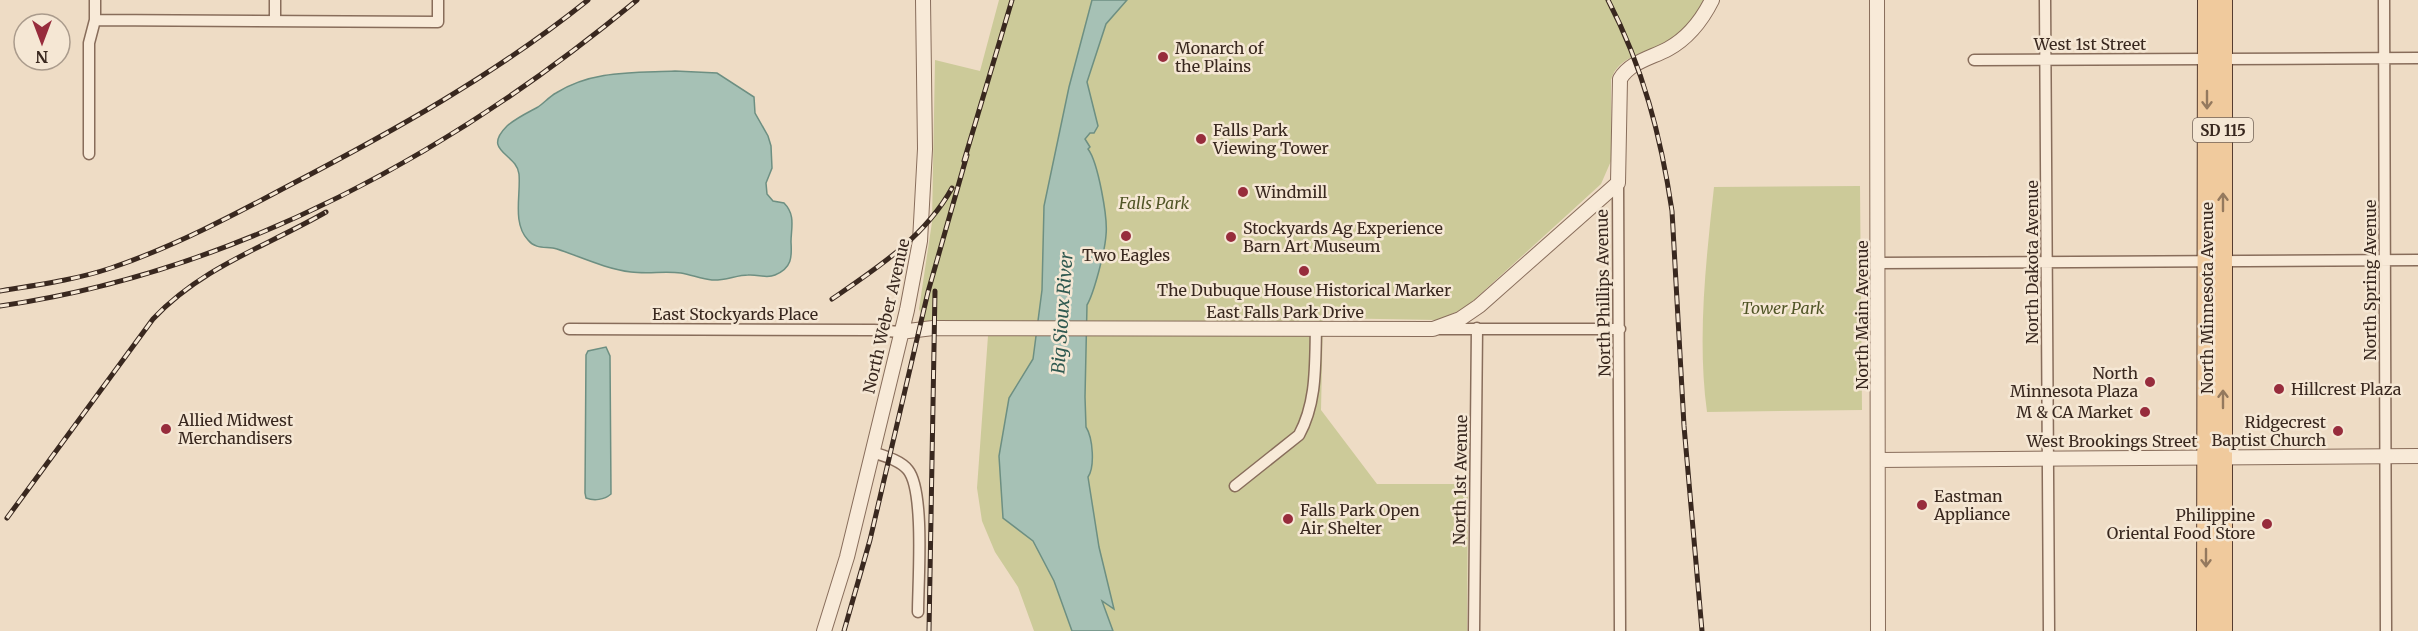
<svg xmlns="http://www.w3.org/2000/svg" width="2418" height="631" font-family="Merriweather,serif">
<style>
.green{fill:#ccca99}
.water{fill:#a6c1b5;stroke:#6d8f82;stroke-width:1.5}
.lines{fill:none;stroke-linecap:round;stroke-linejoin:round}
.minor-casing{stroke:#886d5b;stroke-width:13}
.tertiary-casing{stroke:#886d5b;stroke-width:16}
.primary-casing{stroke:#563c2f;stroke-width:20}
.minor{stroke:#f8ead8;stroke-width:10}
.tertiary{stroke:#f8ead8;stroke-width:14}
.primary{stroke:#f0ca9d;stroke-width:18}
.rail-casing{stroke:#39281f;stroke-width:5}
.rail{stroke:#f5e7d4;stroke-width:3;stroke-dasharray:9;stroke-linecap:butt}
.oneway{stroke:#94795e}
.poi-dot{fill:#972c3c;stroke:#f5e7d4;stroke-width:2}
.labels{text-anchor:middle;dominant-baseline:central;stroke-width:5;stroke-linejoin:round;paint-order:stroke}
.shield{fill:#f5e7d4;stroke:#716155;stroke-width:1.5}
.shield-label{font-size:15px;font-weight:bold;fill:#39281f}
.street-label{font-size:16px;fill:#39281f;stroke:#f5e7d4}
.poi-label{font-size:16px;fill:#39281f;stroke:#f5e7d4;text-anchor:start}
.park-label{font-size:16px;font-style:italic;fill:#505526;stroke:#f5e7d4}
.water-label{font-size:18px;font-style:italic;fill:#2e584f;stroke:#f5e7d4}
</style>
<rect width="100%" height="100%" fill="#eedcc5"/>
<path class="green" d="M999 0H1704C1695 16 1686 29 1671 39 1651 53 1618 54 1611 80V161L1601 184 1465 308 1438 320 1323 318 1321 410 1377 484H1468L1467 631H1034L1018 587 995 552 982 521 977 488 989 322 924 321 919 309 932 222 935 60 980 71Z
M1860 186 1862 410 1707 412C1697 338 1706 261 1714 187Z"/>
<path class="water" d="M1092 0H1127L1106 24 1087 82 1098 126 1094 133H1090L1085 139 1090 147 1088 149C1098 162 1108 218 1106 235 1105 251 1094 293 1087 305L1085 397 1086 427C1093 438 1095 467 1088 477L1099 547 1114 609 1102 601 1113 631H1072L1054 581 1033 541 1003 518 999 456 1009 398 1033 359 1042 290 1044 206 1069 87Z
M675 71 717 73 754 97 755 113 768 136 771 146 772 168 766 183 767 194 773 201 784 203C796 215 791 228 791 242 792 257 792 268 775 275 766 279 758 274 748 275 737 275 724 281 712 280 702 279 692 275 681 273 665 271 648 274 631 272 606 269 581 257 557 249 547 246 536 250 528 240 512 223 521 195 519 174 517 153 481 152 507 126 516 118 527 113 538 107 544 103 549 97 556 93 592 70 634 73 675 71Z
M606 347 610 356 611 494C604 500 594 501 586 498L585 493 586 355 588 351Z"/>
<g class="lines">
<g class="minor-casing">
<path id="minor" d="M275 0V21
M2045 0 2049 631
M2384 0 2386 631
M95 20 438 22V0
M2223 59 2418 58
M1974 60 2207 59
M89 154V43L95 20V0
M1618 183 1620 631
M1878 263 2418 260
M569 329 874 330 900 332
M1440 329H1620
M872 452C884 456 900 460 908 470 925 491 918 583 918 612
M1235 486 1299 435C1317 402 1315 365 1316 328
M1474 631 1477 328"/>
</g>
<g class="tertiary-casing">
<path id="tertiary" d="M1877 0 1878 631
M900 332 933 328 1433 329 1460 319 1479 306 1618 183 1620 79C1630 62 1651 58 1668 49 1688 38 1702 20 1712 0
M1878 460 2418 456
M824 631 847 557 907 310 920 241 925 149 923 0"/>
</g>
<g class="primary-casing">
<path id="primary" d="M2206 631 2207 0
M2223 631V0"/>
</g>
<use href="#minor" class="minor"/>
<use href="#tertiary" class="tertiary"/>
<use href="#primary" class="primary"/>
<g class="rail-casing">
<path id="rail" d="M1608 0C1643 67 1661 137 1672 211L1684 426 1702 631
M964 161 1012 0
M0 291C37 285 75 280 111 268 173 247 230 217 288 186 392 132 496 74 588 0
M832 299C877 268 925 237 952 188
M0 306C237 272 455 151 637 0
M7 518 153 319C202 267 265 247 326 212
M844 631 870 540 928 292 967 155
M929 631 935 291"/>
</g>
<use href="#rail" class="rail"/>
</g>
<defs><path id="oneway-shaft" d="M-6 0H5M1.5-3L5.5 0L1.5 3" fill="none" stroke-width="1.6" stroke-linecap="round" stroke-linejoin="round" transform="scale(1.5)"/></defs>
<g class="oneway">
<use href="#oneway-shaft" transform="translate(2207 100) rotate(90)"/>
<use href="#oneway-shaft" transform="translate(2223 202) rotate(-90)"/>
<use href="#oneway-shaft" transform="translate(2223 399) rotate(-90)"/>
<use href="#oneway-shaft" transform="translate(2206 558) rotate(90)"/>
</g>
<g class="poi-dot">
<circle cx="1163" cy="57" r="6"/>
<circle cx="1201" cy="139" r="6"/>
<circle cx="1243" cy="192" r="6"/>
<circle cx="1126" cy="236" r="6"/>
<circle cx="1231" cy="237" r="6"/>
<circle cx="1304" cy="271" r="6"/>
<circle cx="2150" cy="382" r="6"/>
<circle cx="2279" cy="389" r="6"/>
<circle cx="2145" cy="412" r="6"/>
<circle cx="166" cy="429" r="6"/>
<circle cx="2338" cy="431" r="6"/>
<circle cx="1922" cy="505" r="6"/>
<circle cx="1288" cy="519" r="6"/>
<circle cx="2267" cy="524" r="6"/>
</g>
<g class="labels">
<rect class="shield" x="2193" y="118" width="60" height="24" rx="4.5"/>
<g class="shield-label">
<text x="2223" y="130">SD 115</text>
</g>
<g class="street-label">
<text x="2090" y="44">West 1st Street</text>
<text transform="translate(2032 262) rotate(-90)">North Dakota Avenue</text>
<text transform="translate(2370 280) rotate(-90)">North Spring Avenue</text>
<text transform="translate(1603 293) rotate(-91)">North Phillips Avenue</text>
<text transform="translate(2207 298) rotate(-90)">North Minnesota Avenue</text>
<text x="1285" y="312">East Falls Park Drive</text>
<text x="735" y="314">East Stockyards Place</text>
<text transform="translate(1862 315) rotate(-90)">North Main Avenue</text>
<text transform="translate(886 316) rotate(-77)">North Weber Avenue</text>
<text x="2112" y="441">West Brookings Street</text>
<text transform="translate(1460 480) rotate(-89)">North 1st Avenue</text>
</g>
<g class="poi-label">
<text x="1175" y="48">Monarch of<tspan x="1175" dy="18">the Plains</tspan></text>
<text x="1213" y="130">Falls Park<tspan x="1213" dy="18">Viewing Tower</tspan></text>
<text x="1255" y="192">Windmill</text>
<text x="1243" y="228">Stockyards Ag Experience<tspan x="1243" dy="18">Barn Art Museum</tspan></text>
<text x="1126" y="255" text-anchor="middle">Two Eagles</text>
<text x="1304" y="290" text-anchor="middle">The Dubuque House Historical Marker</text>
<text x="2138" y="373" text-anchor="end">North<tspan x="2138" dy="18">Minnesota Plaza</tspan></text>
<text x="2291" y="389">Hillcrest Plaza</text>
<text x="2133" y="412" text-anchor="end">M &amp; CA Market</text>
<text x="178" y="420">Allied Midwest<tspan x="178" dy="18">Merchandisers</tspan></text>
<text x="2326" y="422" text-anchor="end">Ridgecrest<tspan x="2326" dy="18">Baptist Church</tspan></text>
<text x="1934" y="496">Eastman<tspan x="1934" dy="18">Appliance</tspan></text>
<text x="1300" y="510">Falls Park Open<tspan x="1300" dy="18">Air Shelter</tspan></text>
<text x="2255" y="515" text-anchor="end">Philippine<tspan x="2255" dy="18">Oriental Food Store</tspan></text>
</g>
<g class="park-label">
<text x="1154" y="203">Falls Park</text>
<text x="1783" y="308">Tower Park</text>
</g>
<g class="water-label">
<text transform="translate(1062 313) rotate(-86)">Big Sioux River</text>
</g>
</g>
<g transform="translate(42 42) rotate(180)"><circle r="28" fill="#f5e7d4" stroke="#aa9b8c" stroke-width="1.5"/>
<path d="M0-4.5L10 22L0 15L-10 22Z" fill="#972c3c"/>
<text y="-9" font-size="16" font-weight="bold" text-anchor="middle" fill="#39281f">N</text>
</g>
</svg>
